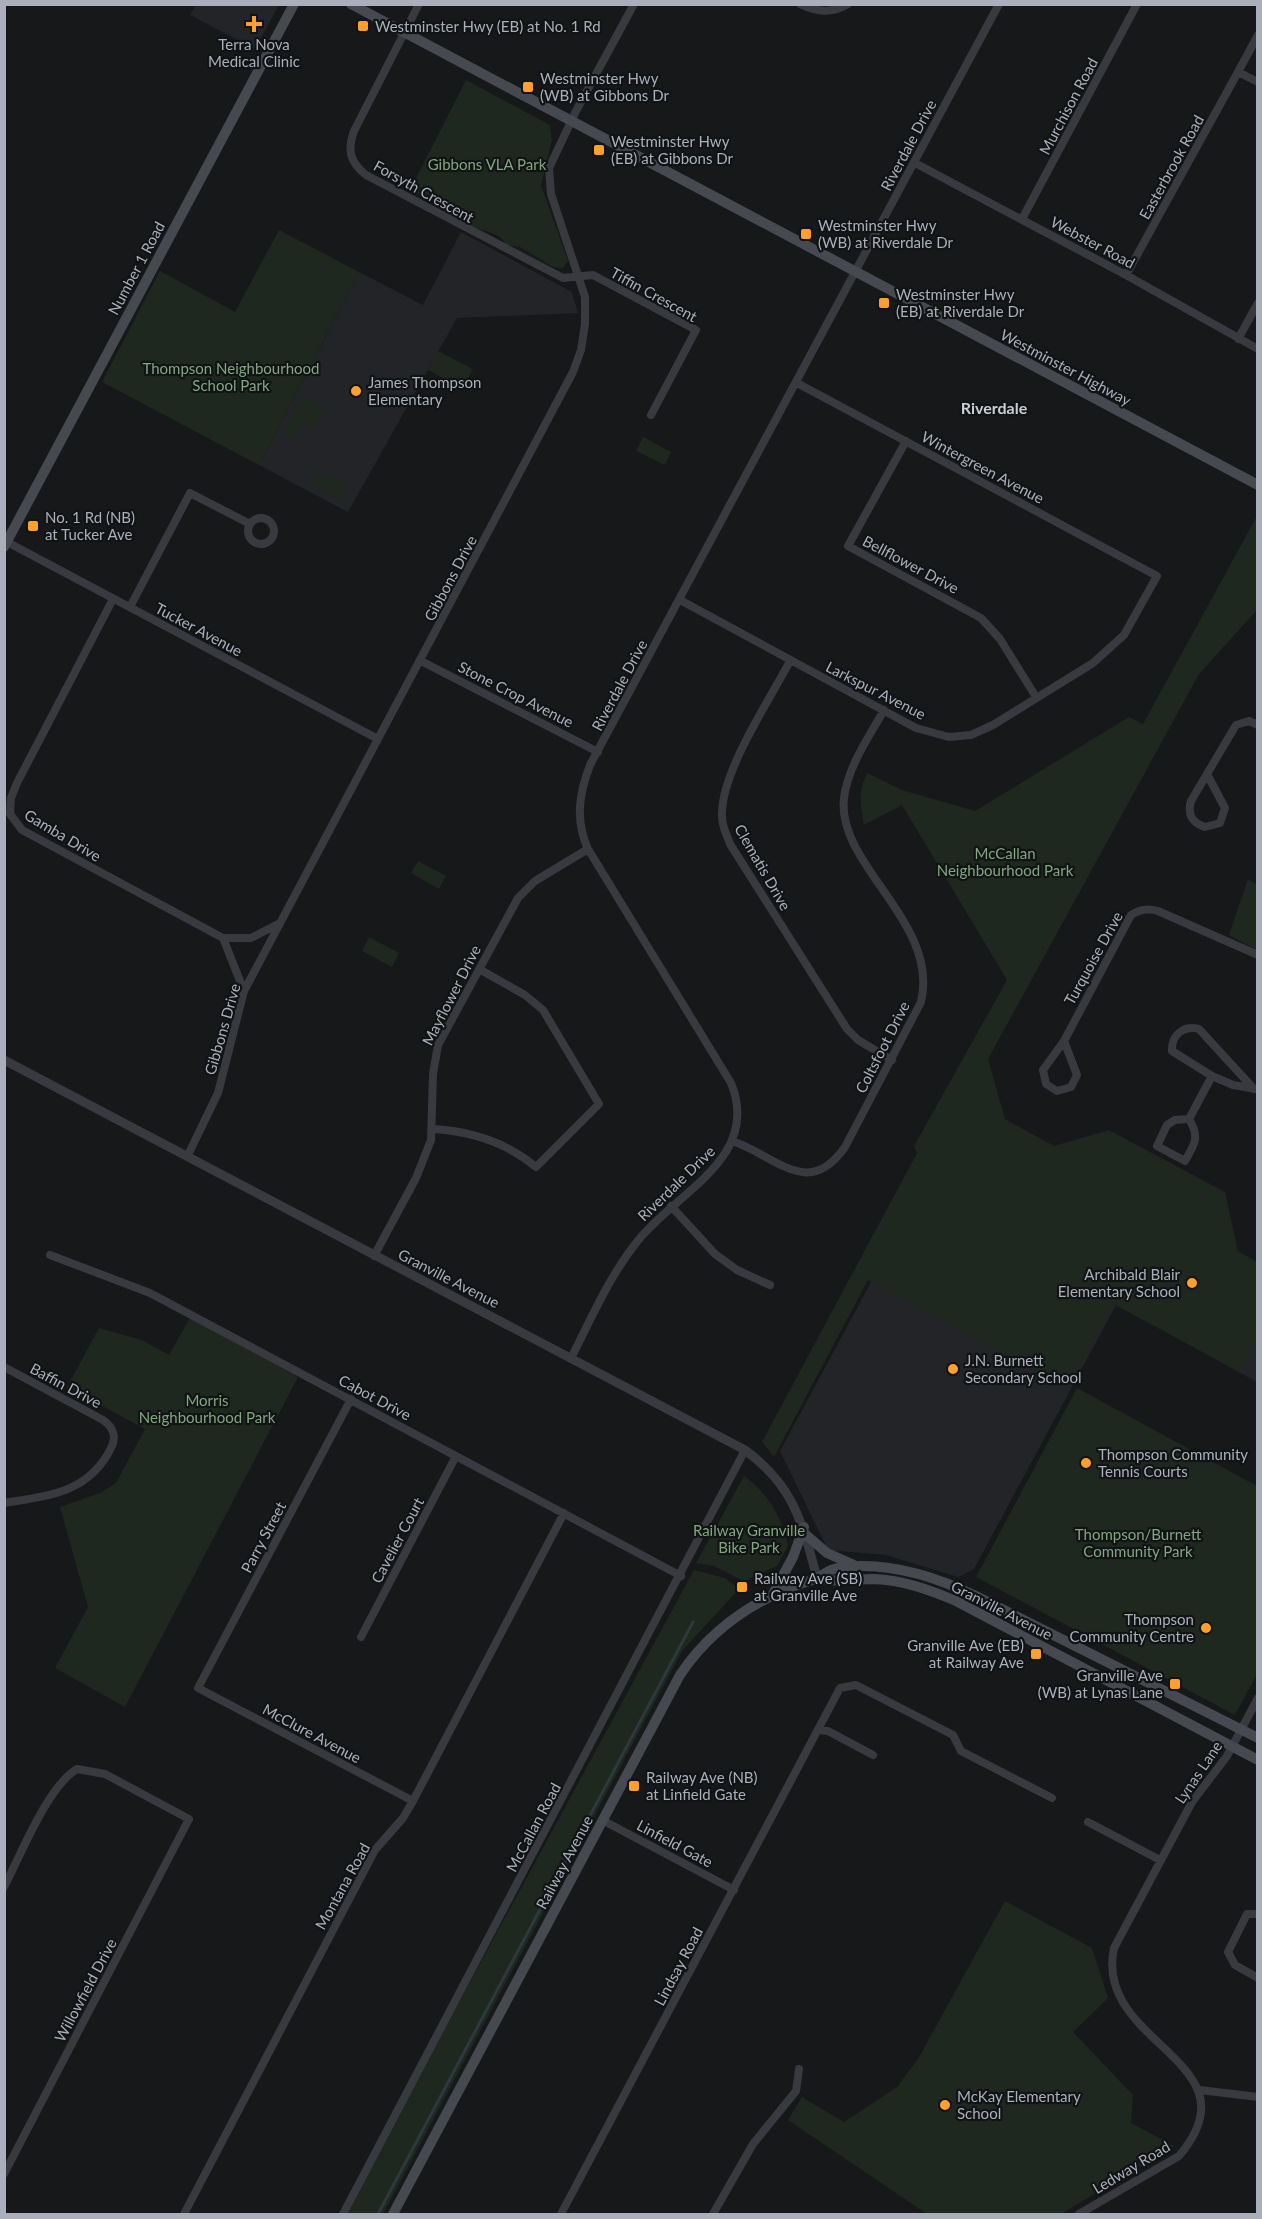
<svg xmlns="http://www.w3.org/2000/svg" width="1262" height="2219" font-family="Lato,sans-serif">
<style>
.built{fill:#232427}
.green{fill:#1f281f}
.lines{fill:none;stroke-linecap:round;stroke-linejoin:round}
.stream{stroke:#2c393f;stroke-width:3}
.minor{stroke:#383a3f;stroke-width:8}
.tertiary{stroke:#383a3f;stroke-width:9}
.secondary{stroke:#46494f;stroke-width:10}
.poi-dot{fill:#ffa02a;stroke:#121315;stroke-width:2}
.labels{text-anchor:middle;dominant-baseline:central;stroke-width:4.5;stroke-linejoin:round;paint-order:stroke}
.poi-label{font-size:15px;fill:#a9b0bb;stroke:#121315;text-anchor:start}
.street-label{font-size:15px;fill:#a9b0bb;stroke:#121315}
.park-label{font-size:15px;fill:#80a77e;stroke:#121315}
.neighbourhood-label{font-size:16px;font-weight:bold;fill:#cacfd6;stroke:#121315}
</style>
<rect width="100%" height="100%" fill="#17181a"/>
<path class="built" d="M196 5V4L279 5 255 49 190 15Z
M461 232 572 292 578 313 457 318 348 512 259 465 359 272 423 305Z
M989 1063 1005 1119 1054 1146 1109 1130 1225 1192 1238 1251 1257 1262V1382L1116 1305 974 1569 958 1577 886 1555 828 1550 780 1451Z"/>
<path class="green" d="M466 80 550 125 552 140 541 185 568 261 563 268 553 267 520 247 507 245C497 230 483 232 469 225 460 209 427 195 409 192Z
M279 230 359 272 259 465 102 382 160 271 235 312Z
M438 351 473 369 463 388 428 370Z
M301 396 325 408 315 429 303 423 294 439 283 434Z
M643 437 671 452 665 465 636 451Z
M317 473 342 481 346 493 344 498 339 499 311 483Z
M1257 516V610L1199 674 988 1059 1005 1120 1055 1147 1110 1131 1224 1193 1237 1251 1257 1262V1337L1240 1371 1113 1304 1067 1389 868 1280 774 1457 762 1442 917 1153 914 1146 1007 980 902 805 864 825C860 805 858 792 867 773L902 790 975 811 1129 717 1143 724Z
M418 861 446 876 439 889 411 873Z
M1248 879 1257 885V950L1229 935Z
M369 937 399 953 392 967 362 951Z
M190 1318 298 1377 125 1707 55 1668 88 1607 60 1507 100 1493 116 1483 145 1429 67 1387 99 1328 142 1340 169 1355Z
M1077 1388 1257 1486V1674L1235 1715 976 1577Z
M744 1476C768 1493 782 1517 788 1546L777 1566 744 1581 714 1566 696 1563Z
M694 1570 725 1578 739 1589 682 1651 383 2214H344Z
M1005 1901 1092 1948 1108 1998 1073 2032 1133 2095 1131 2123 1174 2146 1061 2214H927L788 2120 802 2097 844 2122 897 2087 918 2059Z"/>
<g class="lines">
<path class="stream" d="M378 2214 693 1622"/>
<path class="minor" d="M419 4 354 131C347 151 350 162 366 175L563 278 593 275 696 330 651 415
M800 4C818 12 831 14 848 4
M1258 35 1238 72 1258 82
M915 163 1126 275 1258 349
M1022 219 1137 4
M1126 275 1238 72
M1238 339 1258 303
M906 441 848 546 981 618 1000 639 1036 697
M248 531a13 13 0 1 1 26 0a13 13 0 1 1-26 0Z
M7 542 378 739
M113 599 17 783 11 798 10 814 22 830 223 938 244 991
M680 600 916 728 949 737 971 735 993 725 1093 663 1124 635 1157 576 797 383
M130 607 190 493 250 524
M421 661 598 752
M790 661C769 701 720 773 722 817 722 827 727 835 730 844L847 1029 858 1040 892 1060
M1208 776 1225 808 1220 823 1205 827C1192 823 1187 814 1191 801L1236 725 1249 721 1258 725
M223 938H251L280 923
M1064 1041 1077 1075 1071 1087 1057 1091 1046 1084 1043 1070 1064 1041 1131 915C1140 909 1148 908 1158 911L1258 955
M1212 1076 1172 1051C1171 1035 1184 1025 1199 1029L1254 1089
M1189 1119 1212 1076 1233 1085 1256 1089
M1175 1120 1189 1119C1200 1137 1195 1144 1185 1161L1157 1146 1167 1125Z
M432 1129C471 1131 506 1142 536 1167L599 1104 543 1010 525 995 479 969
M732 1141C777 1156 808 1200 845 1147L921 1002C940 922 836 865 844 798 848 766 869 737 884 710
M188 1155 218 1093 244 991 573 372 581 350 585 324V297L551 194 549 168 576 111 634 4
M671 1206 715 1254 737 1270 770 1285
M50 1255 150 1293 681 1576
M374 1256 416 1178 431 1140 433 1074 438 1045 518 898 535 881 588 849
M571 1358C591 1319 609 1277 636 1243 674 1193 762 1159 731 1083L588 849C575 820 579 794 590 765L999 4
M4 1367 103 1420C113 1427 117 1437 111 1448 89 1493 48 1496 4 1503
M351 1399 198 1688 413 1801
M361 1637 456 1456
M819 1730 828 1731 873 1755
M604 1821 734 1890
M1088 1822 1160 1860
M4 1887C21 1855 47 1787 77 1769L105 1774 189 1819 4 2174
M1258 1914H1247L1228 1952 1235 1965 1258 1978
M1200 2090 1258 2097
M184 2214 375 1850 403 1818 413 1801 564 1513
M343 2214 745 1450
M561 2214 840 1688 856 1685 953 1735 961 1751 1052 1798
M713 2214 753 2144 796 2091 799 2069
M1079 2214 1179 2156C1260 2061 1093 2045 1114 1948L1192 1802 1227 1756 1258 1698"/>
<path class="tertiary" d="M4 1060 745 1450C794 1486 802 1522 817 1578"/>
<path class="secondary" d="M351 4 1258 485
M4 547 294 4
M805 1534 827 1553 854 1565
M817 1578C836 1583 854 1579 874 1579 903 1580 930 1590 956 1601L1258 1760
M773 1594 793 1557 804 1527
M393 2214 680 1675C712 1627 760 1596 815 1579 821 1577 825 1572 831 1570 839 1567 850 1566 859 1566 900 1565 941 1579 978 1597L1258 1738"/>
</g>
<g class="poi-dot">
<path d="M251 15h6v6h6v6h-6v6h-6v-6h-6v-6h6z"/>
<rect x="357" y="20" width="12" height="12" rx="3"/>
<rect x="522" y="81" width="12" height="12" rx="3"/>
<rect x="593" y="144" width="12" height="12" rx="3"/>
<rect x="800" y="228" width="12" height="12" rx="3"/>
<rect x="878" y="297" width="12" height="12" rx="3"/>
<circle cx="356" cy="391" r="6"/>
<rect x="27" y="520" width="12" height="12" rx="3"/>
<circle cx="1192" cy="1283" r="6"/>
<circle cx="953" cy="1369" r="6"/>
<circle cx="1086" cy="1463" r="6"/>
<rect x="736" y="1581" width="12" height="12" rx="3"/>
<circle cx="1206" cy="1628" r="6"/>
<rect x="1030" y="1648" width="12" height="12" rx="3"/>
<rect x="1169" y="1678" width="12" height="12" rx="3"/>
<rect x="628" y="1780" width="12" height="12" rx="3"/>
<circle cx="945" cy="2105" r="6"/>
</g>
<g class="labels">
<g class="poi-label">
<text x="375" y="26">Westminster Hwy (EB) at No. 1 Rd</text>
<text x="254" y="44" text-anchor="middle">Terra Nova<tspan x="254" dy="17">Medical Clinic</tspan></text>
<text x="540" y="78">Westminster Hwy<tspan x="540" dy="17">(WB) at Gibbons Dr</tspan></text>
<text x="611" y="141">Westminster Hwy<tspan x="611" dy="17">(EB) at Gibbons Dr</tspan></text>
<text x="818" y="225">Westminster Hwy<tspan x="818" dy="17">(WB) at Riverdale Dr</tspan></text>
<text x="896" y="294">Westminster Hwy<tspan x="896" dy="17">(EB) at Riverdale Dr</tspan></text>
<text x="368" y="382">James Thompson<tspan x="368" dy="17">Elementary</tspan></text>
<text x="45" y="517">No. 1 Rd (NB)<tspan x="45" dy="17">at Tucker Ave</tspan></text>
<text x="1180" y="1274" text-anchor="end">Archibald Blair<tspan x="1180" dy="17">Elementary School</tspan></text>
<text x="965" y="1360">J.N. Burnett<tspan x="965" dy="17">Secondary School</tspan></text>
<text x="1098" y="1454">Thompson Community<tspan x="1098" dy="17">Tennis Courts</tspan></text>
<text x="754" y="1578">Railway Ave (SB)<tspan x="754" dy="17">at Granville Ave</tspan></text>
<text x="1194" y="1619" text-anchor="end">Thompson<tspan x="1194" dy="17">Community Centre</tspan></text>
<text x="1024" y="1645" text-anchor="end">Granville Ave (EB)<tspan x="1024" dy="17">at Railway Ave</tspan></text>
<text x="1163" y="1675" text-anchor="end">Granville Ave<tspan x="1163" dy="17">(WB) at Lynas Lane</tspan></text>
<text x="646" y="1777">Railway Ave (NB)<tspan x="646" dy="17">at Linfield Gate</tspan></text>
<text x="957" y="2096">McKay Elementary<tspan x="957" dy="17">School</tspan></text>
</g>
<g class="street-label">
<text transform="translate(1068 106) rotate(-62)">Murchison Road</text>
<text transform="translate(908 145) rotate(-62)">Riverdale Drive</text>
<text transform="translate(1171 167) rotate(-61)">Easterbrook Road</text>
<text transform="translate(424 191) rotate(29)">Forsyth Crescent</text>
<text transform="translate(1093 242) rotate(28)">Webster Road</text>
<text transform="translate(136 268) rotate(-62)">Number 1 Road</text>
<text transform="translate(654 294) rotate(29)">Tiffin Crescent</text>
<text transform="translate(1066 367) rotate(28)">Westminster Highway</text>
<text transform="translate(983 467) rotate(28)">Wintergreen Avenue</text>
<text transform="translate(911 564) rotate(28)">Bellflower Drive</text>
<text transform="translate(450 578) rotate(-62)">Gibbons Drive</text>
<text transform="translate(199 629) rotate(28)">Tucker Avenue</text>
<text transform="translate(619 685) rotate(-62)">Riverdale Drive</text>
<text transform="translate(876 690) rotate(27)">Larkspur Avenue</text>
<text transform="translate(516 694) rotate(27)">Stone Crop Avenue</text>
<text transform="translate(63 835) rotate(31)">Gamba Drive</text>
<text transform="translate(763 867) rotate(60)">Clematis Drive</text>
<text transform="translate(1093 958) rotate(-61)">Turquoise Drive</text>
<text transform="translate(451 995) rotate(-63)">Mayflower Drive</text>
<text transform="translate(222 1029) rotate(-74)">Gibbons Drive</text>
<text transform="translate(882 1047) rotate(-63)">Coltsfoot Drive</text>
<text transform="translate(676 1183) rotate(-44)">Riverdale Drive</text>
<text transform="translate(449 1278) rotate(27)">Granville Avenue</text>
<text transform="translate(66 1385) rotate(28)">Baffin Drive</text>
<text transform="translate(375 1397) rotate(28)">Cabot Drive</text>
<text transform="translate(263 1537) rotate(-62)">Parry Street</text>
<text transform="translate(397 1540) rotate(-62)">Cavelier Court</text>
<text transform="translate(1002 1610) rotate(27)">Granville Avenue</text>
<text transform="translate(312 1733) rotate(28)">McClure Avenue</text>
<text transform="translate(1198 1772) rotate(-56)">Lynas Lane</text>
<text transform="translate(533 1827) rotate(-62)">McCallan Road</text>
<text transform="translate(675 1843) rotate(28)">Linfield Gate</text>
<text transform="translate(564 1862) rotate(-62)">Railway Avenue</text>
<text transform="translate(342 1886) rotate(-61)">Montana Road</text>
<text transform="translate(678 1966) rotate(-62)">Lindsay Road</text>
<text transform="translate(85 1990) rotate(-62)">Willowfield Drive</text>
<text transform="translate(1131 2167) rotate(-31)">Ledway Road</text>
</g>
<g class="park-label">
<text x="487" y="164">Gibbons VLA Park</text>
<text x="231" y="368">Thompson Neighbourhood<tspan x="231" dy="17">School Park</tspan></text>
<text x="1005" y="853">McCallan<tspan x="1005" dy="17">Neighbourhood Park</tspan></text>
<text x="207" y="1400">Morris<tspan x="207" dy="17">Neighbourhood Park</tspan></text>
<text x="749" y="1530">Railway Granville<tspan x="749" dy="17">Bike Park</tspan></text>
<text x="1138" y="1534">Thompson/Burnett<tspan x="1138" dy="17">Community Park</tspan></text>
</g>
<g class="neighbourhood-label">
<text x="994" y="407">Riverdale</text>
</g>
</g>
<rect width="1262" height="2219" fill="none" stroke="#a9b0bb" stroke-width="12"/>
</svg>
